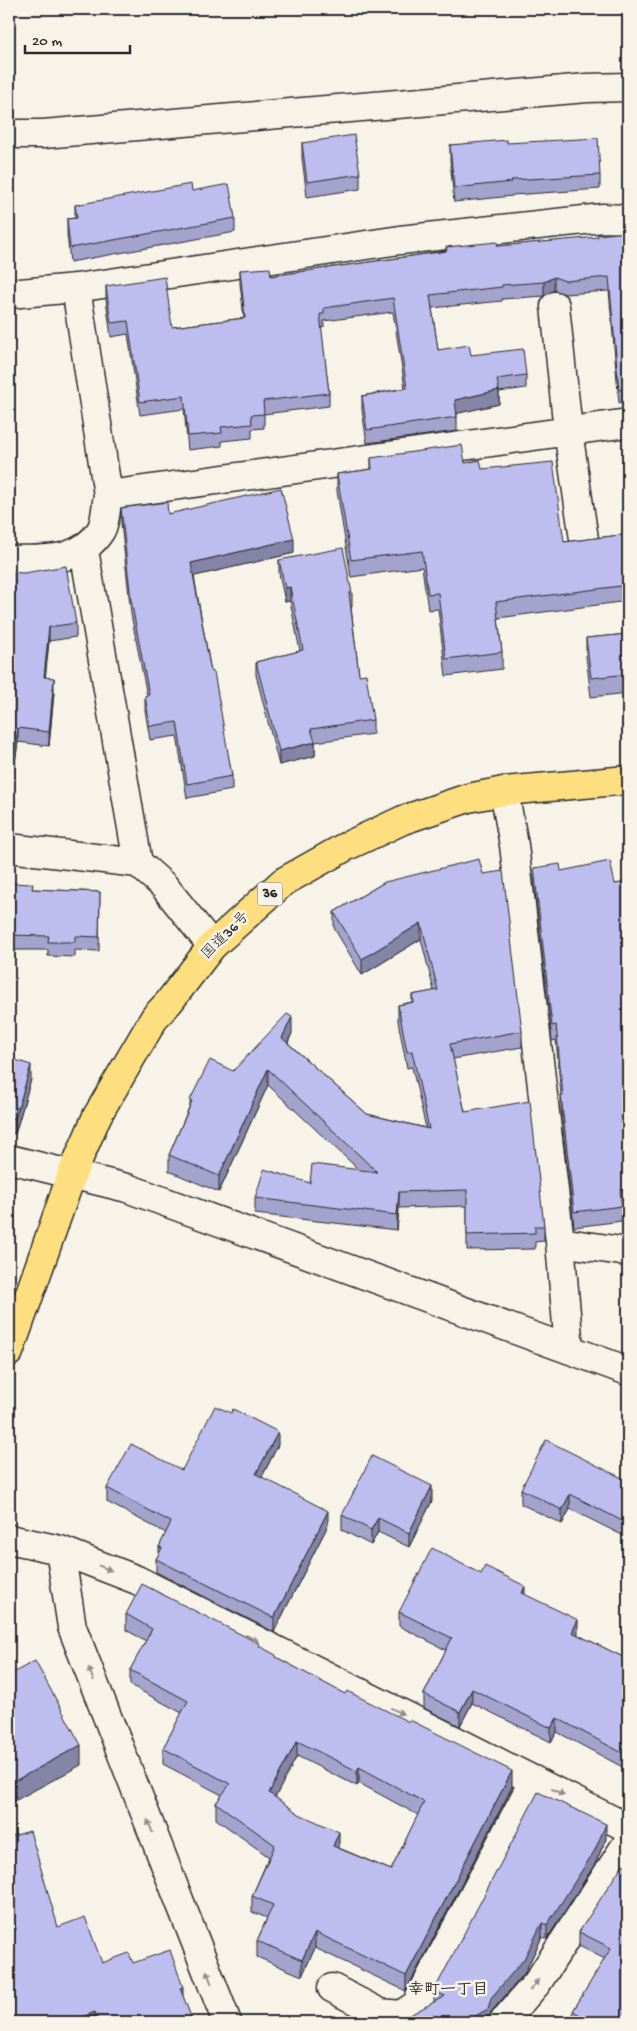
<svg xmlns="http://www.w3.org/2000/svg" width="637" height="2031" font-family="'Gochi Hand','Klee One',sans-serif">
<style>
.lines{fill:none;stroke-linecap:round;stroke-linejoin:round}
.minor-casing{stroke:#2b2b2b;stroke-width:31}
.highway-casing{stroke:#2b2b2b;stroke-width:31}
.minor{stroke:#f7f3e8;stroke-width:28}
.highway{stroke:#fedf80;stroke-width:28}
.wall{fill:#a3a3ce;stroke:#2b2b2b;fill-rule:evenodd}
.shaded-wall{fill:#8484a7;stroke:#2b2b2b}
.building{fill:#bdbdef;stroke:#2b2b2b;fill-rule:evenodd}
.oneway{fill:#918f8a}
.labels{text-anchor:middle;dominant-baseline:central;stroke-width:5;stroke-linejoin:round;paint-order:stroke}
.shield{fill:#f7f3e8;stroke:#686764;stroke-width:1}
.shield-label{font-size:14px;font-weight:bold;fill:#2b2b2b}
.street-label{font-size:15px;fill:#2b2b2b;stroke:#f7f3e8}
.neighbourhood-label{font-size:16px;font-weight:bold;fill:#2b2b2b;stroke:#f7f3e8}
</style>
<rect width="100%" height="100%" fill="#f7f3e8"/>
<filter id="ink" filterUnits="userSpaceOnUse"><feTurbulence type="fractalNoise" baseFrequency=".02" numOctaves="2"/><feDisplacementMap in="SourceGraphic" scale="10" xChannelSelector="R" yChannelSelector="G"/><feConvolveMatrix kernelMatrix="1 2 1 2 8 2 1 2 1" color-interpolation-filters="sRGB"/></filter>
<g filter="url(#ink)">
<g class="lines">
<g class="minor-casing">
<path id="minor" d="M9 134H43L587 88 628 87
M9 294 76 288 400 240 603 218 628 219
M555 306 568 431 584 539
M108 495 628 423
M84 550 138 863 164 886 212 946
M9 560C43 559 80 564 101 530 106 521 106 505 108 495L76 288
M504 791 514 845 560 1242 569 1349
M9 848 138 863
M9 1159 127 1188 628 1371
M560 1242 628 1252
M9 1539 60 1550 72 1627 227 2022
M60 1550 137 1580 628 1828
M332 1988 380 2013 401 2015 416 2005 534 1780
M503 2022 537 1983 628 1842"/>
</g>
<g class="highway-casing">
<path id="highway" d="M9 1352 72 1174 97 1116 155 1017 169 1002 212 946 283 882 345 847 403 820 468 798 504 791 628 780"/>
</g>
<use href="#minor" class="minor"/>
<use href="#highway" class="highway"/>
</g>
<path class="wall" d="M302 143 360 174V189L307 197 302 158Z
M507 143 600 175V189L512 195V196L454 202 450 160V145Z
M192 191 235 218V232L70 262 67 234V219L75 218V205Z
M628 232V402L619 403 609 291 565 294 554 290 544 296 502 299V301L432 308 438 350 471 355 526 375V388L499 392V404L457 413V431L367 443 362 410V396L405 388 393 312 324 321V327L321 328 329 393V406L264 414V428L252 429V438L222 441V446L188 450 184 409 140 415 128 334 111 337 106 299V286L172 327 244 318 240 284V270L271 276 446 251V247L498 246 597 238Z
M371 458 465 463 482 469 564 542 628 534V601L498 618 502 652V669L446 676 438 609 428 610 422 567 351 577 337 491V474L371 469Z
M121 508 168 514 294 553 194 576 211 672 232 776V790L187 798 177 736 150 740 145 710V696H147L131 614 121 523Z
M279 560 352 593V607H351L359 675 373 720V734L315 742V756L279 765 256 675V662L300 651 290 601 285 602 279 573Z
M9 572 76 623V637L49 641 45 677 54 692 49 746 18 742 12 783 9 782Z
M628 634V693L591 697 586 656V638Z
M534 868 561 871 615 884 628 882V1205L622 1206V1221L574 1227 561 1111V1096L556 1040 552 1041 534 883Z
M385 882 522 1031V1047L453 1059 465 1112 544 1226V1241L535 1242V1249L467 1250V1206L399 1208 397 1230 255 1214V1198L358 1169 268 1085 219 1192 169 1171V1155L190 1105V1100L292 1033 288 1043 367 1114 426 1128 412 1067 407 1068 398 1021V1005L412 1002V995L434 991 421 939 362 975 334 928V912Z
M9 883 33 889 100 892 99 951 75 950V957L48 956V950H9Z
M9 1058 31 1079 15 1134 9 1132Z
M278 1445 262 1477 328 1525 274 1632 156 1572V1559L159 1554V1547L166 1533 107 1502V1488L182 1470Z
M628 1481V1538L570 1509 562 1524 521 1504V1489Z
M432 1501 409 1547 378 1532 371 1545 342 1530V1515Z
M481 1574 525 1595 578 1635 625 1658 628 1653V1770L557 1732 551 1742 472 1703 460 1726 424 1708V1694L446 1650 399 1626V1612Z
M126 1614 260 1647 276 1657 512 1787 406 1991 315 1948 302 1976 257 1957V1941L267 1918 252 1912V1896L269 1857 216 1819V1803L222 1795 163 1764V1748L182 1713 130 1685V1670L146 1641 126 1630ZM297 1756 357 1786 359 1783 418 1815 391 1870 339 1848 275 1797Z
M9 1837 58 1927 102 1963H133L183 1998 193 2022H9L11 1932 9 1925Z
M606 1839 595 1864 547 1939 542 1937 524 1974 491 2012 434 2002V1991Z
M628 1867V2022H573V2011L605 1959 579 1946V1932Z"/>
<path class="shaded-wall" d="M554 277V290L544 296V282Z
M499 390V404L455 414V400Z
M294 539V553L191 577V563Z
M290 587V601L285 602V588Z
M49 627V641L44 691V677Z
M54 678V692L49 746V732Z
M18 728V742L12 783V769Z
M315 742V756L279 765V751Z
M421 923V939L362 975V959Z
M292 1017V1033L282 1054V1038Z
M31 1065V1079L15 1134V1119Z
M268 1069V1085L219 1192V1176Z
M399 1192V1208L397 1230V1215Z
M278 1432V1445L256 1488V1474Z
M432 1486V1501L409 1547V1533Z
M570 1494V1509L562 1524V1510Z
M328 1511V1525L274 1632V1618Z
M378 1518V1532L371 1545V1530Z
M525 1586V1600L522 1593Z
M578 1620V1634L572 1646V1632Z
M472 1689V1703L460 1726V1712Z
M557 1718V1732L551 1742V1728Z
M297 1741V1756L269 1809V1793Z
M81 1745V1765L9 1804V1784Z
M359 1767V1783L357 1786V1771Z
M512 1771V1787L406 1991V1976Z
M606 1824V1839L595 1864 547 1939V1925Z
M339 1832V1848L333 1861V1846Z
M542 1923V1937L524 1974 491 2012 488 2022H464L491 1998Z
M315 1932V1948L302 1976V1960Z
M183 1987V2006L180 1988Z
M95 2012V2022H68Z"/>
<path class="building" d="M354 135 360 174 307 182 302 143Z
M598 138 600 175 511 180 512 182 454 188 450 145 507 140V143Z
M191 184 192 191 229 184 235 218 70 248 67 219 77 218 75 205Z
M628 232V389L619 390 609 277 565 281 554 277 544 282 502 285V287L430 295 438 350 469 345 471 355 523 349 526 375 497 379 499 390 455 400 457 417 367 430 362 396 407 388 393 298 324 308V314H320L329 393 263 401 264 414 251 415 252 424 221 427 222 433 188 436 184 396 140 402 128 321 111 323 106 286 165 277 172 327 245 318 240 270 270 268 271 276 447 251 446 247 497 242 498 246 598 237 597 235Z
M462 445 465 463 480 460 482 469 553 462 564 542 628 534V585L496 602 502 652 446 659 438 593 428 594 422 551 351 560 337 474 372 469 371 458Z
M281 488 294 539 191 563 211 672H214L232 776 187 784 177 722 150 726 145 696 149 695 131 600 121 508 167 502 168 514Z
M343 548 352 593H349L359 675 366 674 373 720 311 729 315 742 279 751 256 662 303 650 290 587 285 588 279 560Z
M66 566 76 623 49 627 44 677 54 678 49 732 18 728 12 769 9 768V572L24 573Z
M628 634V674L591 678 586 638Z
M479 859 483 874 503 871 522 1031 450 1044 465 1112 530 1101 544 1226H535V1233L467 1235V1190L399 1192 397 1215 255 1198 264 1169 310 1183 312 1164 377 1172 268 1069 219 1176 169 1155 192 1101 190 1100 210 1060 233 1071 287 1014 292 1017 282 1038 367 1114 429 1129 412 1051 407 1052 398 1005 414 1002 412 995 438 990 421 923 362 959 334 912 385 882Z
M610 861 615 884 628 882V1190L620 1191 622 1206 574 1212 561 1096H563L556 1025 552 1026 534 868 560 864 561 871Z
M9 883 33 884 32 889 100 892 99 937 75 936V942H48L49 936 9 935Z
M9 1058 31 1065 15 1119 9 1117Z
M215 1406 231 1413 233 1409 278 1432 256 1474 328 1511 274 1618 156 1559 162 1548 159 1547 171 1522 107 1488 131 1444 182 1470Z
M546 1440 628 1481V1524L570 1494 562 1510 521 1489Z
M372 1456 432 1486 409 1533 378 1518 371 1530 342 1515Z
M432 1548 481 1574 485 1566 525 1586 522 1593 578 1620 572 1632 625 1658 628 1653V1756L557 1718 551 1728 472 1689 460 1712 424 1694 452 1638 399 1612Z
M142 1584 260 1644 259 1646 276 1655V1657L345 1694 347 1691 409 1722 410 1720 512 1771 406 1976 315 1932 302 1960 257 1941 273 1905 252 1896 275 1845 216 1803 230 1784 163 1748 188 1701 130 1670 152 1629 126 1614ZM297 1741 357 1771 359 1767 424 1802 391 1870 333 1846 339 1832 299 1814 269 1793Z
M35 1661 81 1745 9 1784V1675Z
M538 1792 606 1824 595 1850 547 1925 542 1923 524 1959 491 1998 488 2009 464 2022H397L445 1996 434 1991Z
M30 1831 58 1927 85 1917 102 1963 129 1953 133 1963 170 1950 183 1987 180 1988 193 2022H99L95 2012 68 2022H9V1932L16 1930 9 1906V1837Z
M623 1864 628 1867V2022H576L580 2015 573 2011 611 1948 579 1932Z"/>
<defs><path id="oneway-solid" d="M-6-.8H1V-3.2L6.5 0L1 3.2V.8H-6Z" transform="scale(1.25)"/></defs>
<g class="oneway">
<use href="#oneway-solid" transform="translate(105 1568) rotate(21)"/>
<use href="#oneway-solid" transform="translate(252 1638) rotate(27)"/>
<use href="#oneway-solid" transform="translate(91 1674) rotate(-111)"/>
<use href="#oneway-solid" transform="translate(397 1711) rotate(27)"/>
<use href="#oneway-solid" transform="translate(558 1792) rotate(27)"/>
<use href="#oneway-solid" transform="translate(150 1826) rotate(-111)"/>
<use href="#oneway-solid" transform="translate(209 1977) rotate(-111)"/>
<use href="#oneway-solid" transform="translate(534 1985) rotate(-51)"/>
</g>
</g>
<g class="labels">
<rect class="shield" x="257.5" y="882.5" width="25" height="23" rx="4"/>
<g class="shield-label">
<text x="270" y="894">36</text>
</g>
<g class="street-label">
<text transform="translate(226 936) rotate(-45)">国道36号</text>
</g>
<g class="neighbourhood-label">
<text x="448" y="1991">幸町一丁目</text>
</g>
</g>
<rect width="637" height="2031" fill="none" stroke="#f7f3e8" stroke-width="30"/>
<rect x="15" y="15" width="607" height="2001" fill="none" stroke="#2b2b2b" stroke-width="2" filter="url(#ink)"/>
<path d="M25 45v8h105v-8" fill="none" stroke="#2b2b2b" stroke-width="2.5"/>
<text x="32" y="45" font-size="15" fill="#2b2b2b" stroke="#f7f3e8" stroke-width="4" paint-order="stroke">20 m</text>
</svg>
